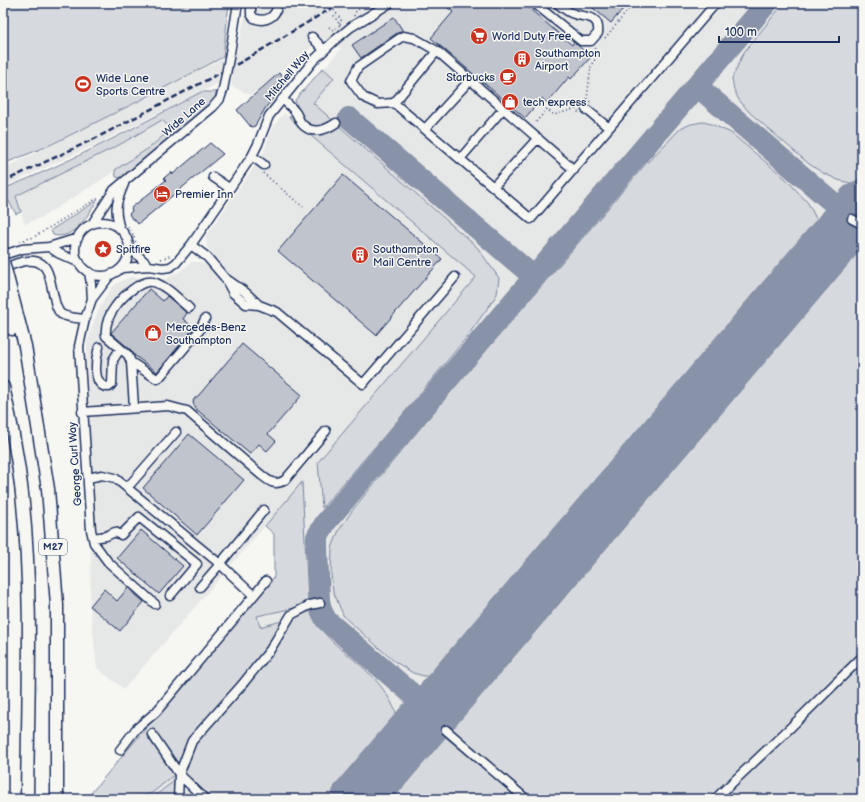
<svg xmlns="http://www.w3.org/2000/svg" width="865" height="802" font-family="'Balsamiq Sans',sans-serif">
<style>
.built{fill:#e6e7e7}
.green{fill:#d6d9dd;stroke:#78849e}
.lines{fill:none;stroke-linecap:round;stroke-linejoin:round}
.taxiway{stroke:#8892a8;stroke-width:22}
.runway{stroke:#8892a8;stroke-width:54}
.building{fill:#c0c4cd;stroke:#1b2f5e}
.minor-casing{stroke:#1b2f5e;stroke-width:11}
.highway-casing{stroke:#1b2f5e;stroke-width:15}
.path{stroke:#1b2f5e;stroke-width:1.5;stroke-dasharray:1 3;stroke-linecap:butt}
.minor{stroke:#f6f6f2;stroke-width:8}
.highway{stroke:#f6f6f2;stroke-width:12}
.rail{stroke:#1b2f5e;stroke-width:2.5;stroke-dasharray:6 3;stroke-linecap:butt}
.minor-bridge-casing{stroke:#1b2f5e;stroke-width:11;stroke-linecap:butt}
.highway-bridge-casing{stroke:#1b2f5e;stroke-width:15;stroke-linecap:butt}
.path-bridge{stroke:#1b2f5e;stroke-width:1.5;stroke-dasharray:1 3;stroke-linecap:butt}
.minor-bridge{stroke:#f6f6f2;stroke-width:8}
.highway-bridge{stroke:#f6f6f2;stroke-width:12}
.labels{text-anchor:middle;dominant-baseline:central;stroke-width:3;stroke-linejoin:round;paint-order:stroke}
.shield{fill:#f6f6f2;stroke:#5d6b8a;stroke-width:1}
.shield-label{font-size:10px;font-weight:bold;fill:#1b2f5e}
.poi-label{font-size:11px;fill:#1b2f5e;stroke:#f6f6f2;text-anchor:start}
.street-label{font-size:11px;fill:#1b2f5e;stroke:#f6f6f2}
</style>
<rect width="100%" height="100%" fill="#f6f6f2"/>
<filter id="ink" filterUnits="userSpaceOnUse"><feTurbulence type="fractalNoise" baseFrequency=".025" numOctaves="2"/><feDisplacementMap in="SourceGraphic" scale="8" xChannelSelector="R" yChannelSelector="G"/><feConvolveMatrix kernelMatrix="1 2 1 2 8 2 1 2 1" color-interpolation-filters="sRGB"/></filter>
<g filter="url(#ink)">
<path class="built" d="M258 3H862V799H86L115 766 133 737 186 682 274 577V534L265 526 124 689 97 668 90 606 91 546 87 343 95 318 105 298 112 287 121 281 130 277 166 279 179 272 192 262H200L204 264 212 253 207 247 206 236 263 154 272 128 284 113 289 117 299 111 295 100 341 49 330 37 317 48 313 46 251 95 231 86 233 74 219 80V83L103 141 3 187V169L222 59V61L236 56 246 12 257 8Z
M162 120 171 128 149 148 95 184 42 217 25 224 16 196 119 145Z
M3 489 8 526 9 587 3 799Z"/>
<path class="green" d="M3 3H229L223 57 135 103 48 146 3 164Z
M784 3H862V174L854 184 838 180 823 173 809 164 750 113 739 100 734 90 732 78 744 52Z
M323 68 334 78 313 103 477 247 499 278 497 294 492 302 466 338 399 419 322 508 318 462 476 277 289 117 299 111 295 100Z
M201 92H217L213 102 182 130 121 178 116 177 115 170 149 148 171 129 162 120 119 145 16 196 21 212 16 214 3 191V189C71 162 136 127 201 92Z
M703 122 711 124 731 133 786 179 808 203 819 224 434 677 424 676 413 673 394 661 344 617 333 591 331 574 332 548 339 530 354 508 427 420 643 167 680 129 691 124Z
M96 201H97C88 215 73 241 53 235L51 230Z
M862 241V654L710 799H533L449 726Z
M302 482 308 600 307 603 303 606 257 616 260 627 285 620 263 655 196 733 181 767 154 729 146 735 174 775 152 793 133 799H86L274 577V534L265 526Z
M311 611C320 638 350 654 369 673 384 688 392 701 399 720L331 799H208L184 772 190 752 197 741 249 683 276 647 293 618Z
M862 661V799H719Z
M443 735 520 799H389Z
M174 781 176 783 175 799H145L156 795Z"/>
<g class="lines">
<path class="taxiway" d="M697 86 852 219
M349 118 534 277
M433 712 326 620 321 610 319 600 317 547V537L326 522 767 3"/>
<path class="runway" d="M358 799 862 207"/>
</g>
<path class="building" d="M442 3H523L572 45 574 42 591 57 571 79 569 77 547 103 542 98 525 118 431 38 453 12Z
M587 3H628L611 23Z
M394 17 403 31H400L361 58 352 45Z
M279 73 287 82 266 107 255 126 251 127 237 110Z
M210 143 223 154 138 224 134 219H132L129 214 132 211 131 208 166 180 164 178 171 172 173 174Z
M343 175 442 259 376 335 278 251Z
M149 289 163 301 167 296 187 313 183 319 194 328 157 372 134 355 132 351 111 333Z
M242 344 302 395 268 434 276 441 267 451 259 444 250 454 196 409 193 403 194 399 199 395Z
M189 434 244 480 197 535 143 488Z
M141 530 183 566 159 594 117 558Z
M128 588 144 602 120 631 90 606 104 589 117 601Z"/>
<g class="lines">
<g class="minor-casing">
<path id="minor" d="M251 3V14L254 18C265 23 276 17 277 6L275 3
M534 3 581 41H591L598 33C600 14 585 18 574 14 567 12 562 7 557 3
M312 37 324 50
M437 51 414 38 403 36 358 67 351 81 363 97 378 104 394 103 531 219 716 3
M230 53 238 3
M282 99C287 103 292 107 296 113 298 116 299 121 302 124 312 135 326 130 336 123
M394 103 437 51 574 170
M586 109 609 128
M425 129 470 80
M252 156 264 165
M460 159 503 109
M213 177 229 188
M493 187 538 138
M852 219 862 224
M75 249a27 27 0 1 1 54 0a27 27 0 1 1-54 0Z
M92 224 114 190 213 107 220 99 223 90
M120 229C114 209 116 203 124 184
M191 245 207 257 225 278 245 292 259 305
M49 247 58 253 80 263
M129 247 149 266
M3 255 22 249 49 247 78 238
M122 268 149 266 163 268 170 267 176 263 191 245 252 156 258 144 269 116 313 61 335 40 351 27 390 3
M3 269C17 262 41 253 48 273 51 281 52 290 54 297 55 303 57 310 61 314 68 318 77 318 85 319
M89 272 91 284 92 299 85 319 79 346 91 530 94 543 108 562 155 604
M225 278 233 293 246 304 259 305 277 312 363 384 455 277
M92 299 111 274
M99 347C96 358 91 388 109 387L112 384 113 360 120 349
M131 362 157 379 159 378 199 331 205 319
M134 407 131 362 128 355 106 336C105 326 109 315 115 307 122 297 141 279 153 282 167 286 178 299 189 308
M82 412 168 406 187 411 260 474C268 480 274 487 285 480L326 431
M88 478 102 475 115 478 220 564 264 510
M127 488 176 432
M93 538 106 536 115 532 121 535 139 517 197 564 170 596
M200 587 220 564 253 595
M446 730 526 799
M152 734 179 774 205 799
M120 750 136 729 156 712 266 581
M178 799 179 775 192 741 241 686 270 650 291 615 310 605 320 603
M715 799 791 727 862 657"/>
</g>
<g class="highway-casing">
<path id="highway" d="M6 273 25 346 48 489 57 605V799
M3 298 12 329
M3 387C11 422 18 458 22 494 33 595 28 697 27 799"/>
</g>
<path class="path" d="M326 3V4
M334 10 341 20 340 25 342 24
M354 16 356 11 369 3
M329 27 333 30 340 25 332 13
M605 38 634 3
M590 102 587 99 591 65 597 57 592 53 597 47
M536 122 547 109 554 115 575 109 579 113
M263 173 303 207
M128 227 132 232 136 243
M20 241 34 237 96 199H99
M161 259 172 255"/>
<use href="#minor" class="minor"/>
<use href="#highway" class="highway"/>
<path class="rail" d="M3 182 98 137 243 61 340 3"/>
<g class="minor-bridge-casing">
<path id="minor-bridge" d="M223 90 230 53"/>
</g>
<g class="highway-bridge-casing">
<path id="highway-bridge" d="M3 262 6 273"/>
</g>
<path class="path-bridge" d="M326 4 332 13"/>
<use href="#minor-bridge" class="minor-bridge"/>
<use href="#highway-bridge" class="highway-bridge"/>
</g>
</g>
<defs>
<g id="supermarket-disc" transform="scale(0.9)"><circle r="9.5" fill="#c8321e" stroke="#f6f6f2"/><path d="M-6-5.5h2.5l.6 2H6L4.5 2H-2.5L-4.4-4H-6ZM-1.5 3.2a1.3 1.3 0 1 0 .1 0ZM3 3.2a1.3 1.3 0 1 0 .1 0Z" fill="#fff"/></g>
<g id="building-disc" transform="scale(0.9)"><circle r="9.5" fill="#c8321e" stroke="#f6f6f2"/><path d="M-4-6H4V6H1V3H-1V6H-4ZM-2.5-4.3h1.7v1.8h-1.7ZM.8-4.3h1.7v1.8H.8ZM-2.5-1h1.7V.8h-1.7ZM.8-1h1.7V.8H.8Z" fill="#fff"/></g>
<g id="cafe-disc" transform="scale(0.9)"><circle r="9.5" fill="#c8321e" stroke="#f6f6f2"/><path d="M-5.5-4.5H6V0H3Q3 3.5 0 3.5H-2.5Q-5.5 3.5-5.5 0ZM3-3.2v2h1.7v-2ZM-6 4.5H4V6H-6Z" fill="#fff"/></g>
<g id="stadium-disc" transform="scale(0.9)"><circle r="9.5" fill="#c8321e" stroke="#f6f6f2"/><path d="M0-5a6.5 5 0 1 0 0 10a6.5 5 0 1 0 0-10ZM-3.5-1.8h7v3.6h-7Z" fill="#fff"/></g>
<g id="shop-disc" transform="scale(0.9)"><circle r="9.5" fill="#c8321e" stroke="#f6f6f2"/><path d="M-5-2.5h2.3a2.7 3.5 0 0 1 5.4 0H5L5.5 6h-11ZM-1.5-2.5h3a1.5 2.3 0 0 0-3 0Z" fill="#fff"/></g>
<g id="hotel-disc" transform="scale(0.9)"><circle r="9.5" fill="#c8321e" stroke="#f6f6f2"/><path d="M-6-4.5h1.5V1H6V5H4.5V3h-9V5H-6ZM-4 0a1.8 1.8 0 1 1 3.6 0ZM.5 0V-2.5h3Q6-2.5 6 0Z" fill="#fff"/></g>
<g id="sight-disc" transform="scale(0.9)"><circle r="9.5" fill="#c8321e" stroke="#f6f6f2"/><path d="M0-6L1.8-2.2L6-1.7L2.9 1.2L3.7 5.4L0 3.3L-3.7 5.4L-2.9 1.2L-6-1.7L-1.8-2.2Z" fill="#fff"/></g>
</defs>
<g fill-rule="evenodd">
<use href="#supermarket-disc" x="479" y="36"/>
<use href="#building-disc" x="522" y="59"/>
<use href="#cafe-disc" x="508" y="77"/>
<use href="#stadium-disc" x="83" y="84"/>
<use href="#shop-disc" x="510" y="102"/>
<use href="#hotel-disc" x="162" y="194"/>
<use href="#sight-disc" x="103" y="249"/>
<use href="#building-disc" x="360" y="255"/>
<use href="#shop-disc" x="153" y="333"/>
</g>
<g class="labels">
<rect class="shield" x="39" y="539" width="28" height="16" rx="3"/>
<g class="shield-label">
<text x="53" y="547">M27</text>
</g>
<g class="poi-label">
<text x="492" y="36">World Duty Free</text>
<text x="535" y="53">Southampton<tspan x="535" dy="13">Airport</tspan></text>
<text x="495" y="77" text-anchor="end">Starbucks</text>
<text x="96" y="78">Wide Lane<tspan x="96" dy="13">Sports Centre</tspan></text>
<text x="523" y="102">tech express</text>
<text x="175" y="194">Premier Inn</text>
<text x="116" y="249">Spitfire</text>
<text x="373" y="249">Southampton<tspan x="373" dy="13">Mail Centre</tspan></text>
<text x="166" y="327">Mercedes-Benz<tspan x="166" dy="13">Southampton</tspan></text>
</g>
<g class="street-label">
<text transform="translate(287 76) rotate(-50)">Mitchell Way</text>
<text transform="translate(184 117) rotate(-41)">Wide Lane</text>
<text transform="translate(75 464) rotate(-94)">George Curl Way</text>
</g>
</g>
<rect width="865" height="802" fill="none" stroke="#f6f6f2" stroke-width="16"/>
<rect x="8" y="8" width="849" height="786" fill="none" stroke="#1b2f5e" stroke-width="1.5" filter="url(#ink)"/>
<path d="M719 36v6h120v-6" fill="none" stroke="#1b2f5e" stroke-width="2"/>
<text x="725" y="36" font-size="12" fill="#1b2f5e" stroke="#f6f6f2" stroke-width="3" paint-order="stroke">100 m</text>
</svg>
